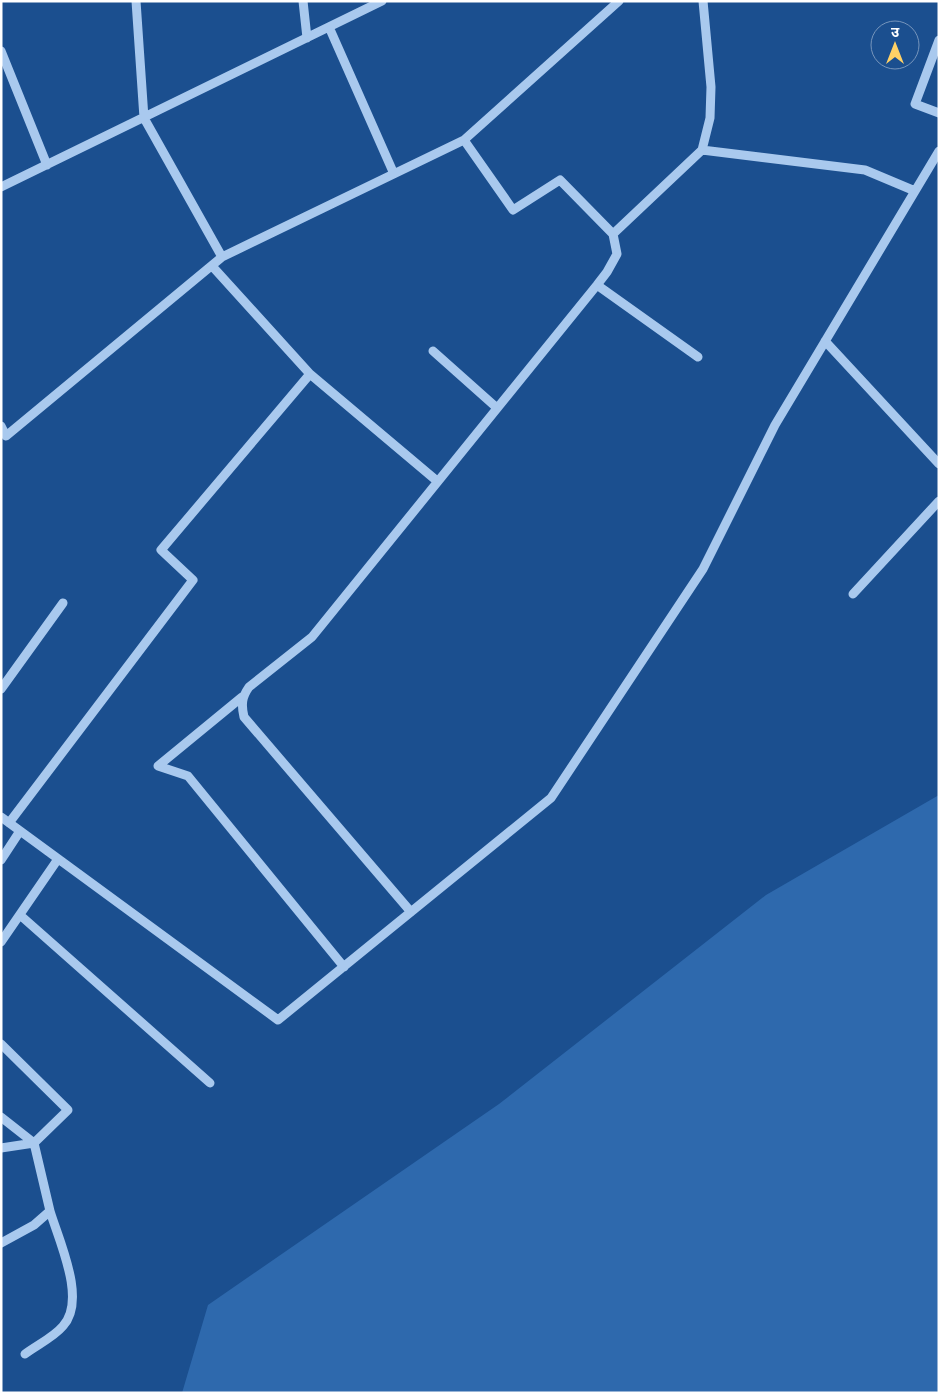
<svg xmlns="http://www.w3.org/2000/svg" width="940" height="1394" font-family="Helvetica,'Noto Sans Devanagari',sans-serif">
<style>
.green{fill:#2e69ad}
.lines{fill:none;stroke-linecap:round;stroke-linejoin:round}
.minor{stroke:#a9c9ee;stroke-width:9}
</style>
<rect width="100%" height="100%" fill="#1b4f8f"/>
<path class="green" d="M939 795V1393H182L208 1305 499 1104 766 895Z"/>
<g class="lines">
<path class="minor" d="M136 1 144 118 222 257 464 140 619 1
M303 1 307 38
M329 27 394 174
M939 40 915 104 939 113
M1 51 47 165
M464 140 513 210 560 180 613 234 702 150 710 118 711 87 703 1
M702 150 865 170 915 191
M1 187 382 1
M597 285 698 357
M825 341 939 464
M433 351 497 408
M310 374 437 481
M1 426 6 436 222 257
M853 594 939 501
M1 689 63 603
M242 697 158 766 188 776 344 967
M1 817 278 1020 551 798 703 569 775 425 939 151
M9 823 193 580 161 550 310 374 212 266
M1 860 20 831
M411 912 244 717C241 704 242 697 249 687L312 637 597 285 607 272 617 254 613 234
M20 915 210 1083
M1 942 58 859
M1 1044 68 1110 34 1143 1 1117
M1 1148 34 1143 50 1211 34 1225 1 1243
M25 1354C37 1345 54 1337 63 1326 87 1300 59 1241 50 1211"/>
</g>
<rect width="940" height="1394" fill="none" stroke="#ffffff" stroke-width="5"/>
<g transform="translate(895 45)"><circle r="24" fill="#1b4f8f" stroke="#7695bc"/>
<path d="M0-4L9 19L0 12L-9 19Z" fill="#ffd166"/>
<text y="-8" font-size="14" font-weight="bold" text-anchor="middle" fill="#ffffff">उ</text>
</g>
</svg>
